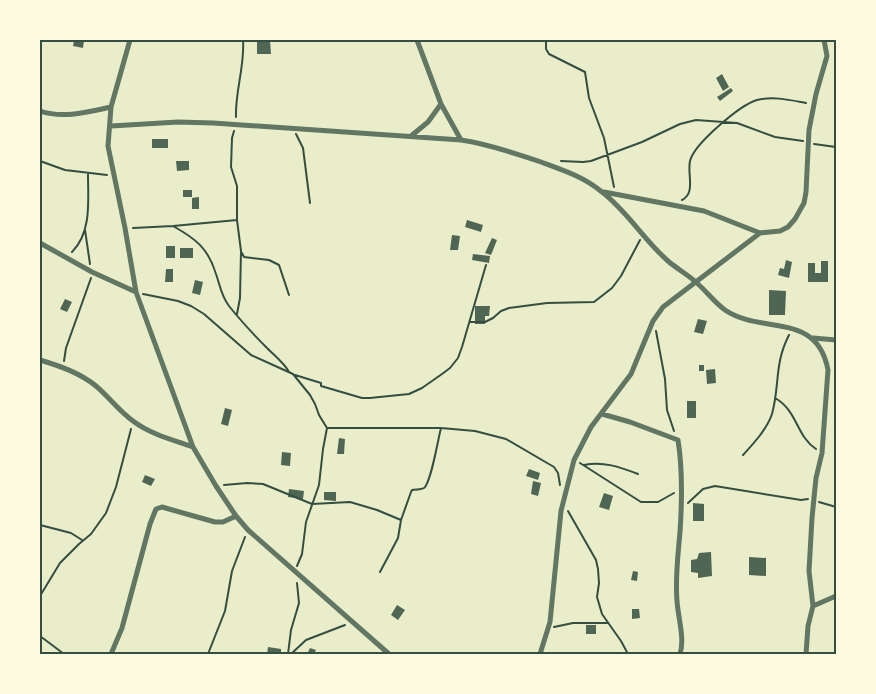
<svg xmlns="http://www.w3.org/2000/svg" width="876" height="694" font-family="Signika,sans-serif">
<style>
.building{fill:#4f6655}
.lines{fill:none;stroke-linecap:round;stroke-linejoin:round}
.path{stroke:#344e41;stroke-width:2}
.minor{stroke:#617663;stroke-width:5}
.neatline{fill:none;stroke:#344e41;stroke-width:2}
</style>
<rect width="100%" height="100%" fill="#e9edc9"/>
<path class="building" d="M74 40H84L83 48 73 46Z
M257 40H270L271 54H257Z
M722 74 729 87 723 91 716 78Z
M731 88 733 91 720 101 717 97Z
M152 139H168V148H152Z
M176 161H189V170L177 171Z
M183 190H192V197H183Z
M199 197V209H192V198Z
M467 220 483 225 481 232 465 227Z
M452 235 460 236 458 250H450Z
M492 238 497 240 491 255 485 253Z
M166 246H175V258H166Z
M180 248H193V258H180Z
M473 254 490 256 489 263 472 260Z
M786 260 792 262 789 278 778 275 780 268 784 269Z
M821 261H828V282H808V263H815V273H821Z
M166 269H173V282H165Z
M195 280 203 282 200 295 192 293Z
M769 290 786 291 785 315H769Z
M65 299 72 302 67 312 60 309Z
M475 306H490L489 316H485V324H475Z
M698 319 707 321 703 334 694 332Z
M699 365H704V371H699Z
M715 369 716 383 707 384 706 370Z
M687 401H696V418H687Z
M225 408 232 410 228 426 221 424Z
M339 438 345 439 344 454H337Z
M282 452 291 453 290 466 281 465Z
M529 469 540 473 538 480 526 476Z
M145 475 155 479 151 486 142 482Z
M533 481 541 483 538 496 531 494Z
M289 489 304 491 303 499 288 497Z
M324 492H336V501L324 500Z
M604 493 613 496 609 510 599 507Z
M693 503 704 504V521H693Z
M711 552 712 576 698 578V573L691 572V560L697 559 699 553Z
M749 557 766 558V576L749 575Z
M633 571 638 572 637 581 631 580Z
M397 605 405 610 398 620 391 615Z
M632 609H639L640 618 632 619Z
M586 625H596V634H586Z
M268 647 281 649V654H267Z
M310 648 316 650 314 654H307Z"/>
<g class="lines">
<path class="path" d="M546 40V49L549 54 585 72 589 98 604 138 614 187
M236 117C235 91 245 66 243 40
M234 131 232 138 231 167 237 186V220L241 251 240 298 237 314
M296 134 303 148 310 203
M814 144 836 147
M40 161 65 170 107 175
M561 161 583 162 591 161 642 142 680 124 696 120 737 123 775 137 803 141
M682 200C696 193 687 174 690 161 694 144 740 105 757 100 774 96 790 100 806 103
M173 226C196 239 208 248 216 274 220 285 221 296 229 306 241 321 255 336 268 349 276 357 284 363 289 372
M133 228 173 226 237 220
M85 230 90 264
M72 252C92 232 88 200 88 174
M242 253 244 257 269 260 279 265 289 295
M143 294 178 301 191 306 204 314 251 355 293 374 310 395 315 404 319 415 327 428 323 449 319 485 306 522 302 554 297 566
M470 322H485L493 318 501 311 509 308 547 303 594 302 612 288 621 276 640 240
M656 331 665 379 667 410 674 431
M64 361 66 348 91 278
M40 374 41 366
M295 375 321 383V386L362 398H370L409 394 422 388 442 374 450 368 458 358 462 347 486 265
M775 398C798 411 796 436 816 449
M327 428H441L475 431 506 439 554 467 558 473 560 485
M743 455C754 443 767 429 772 414 780 385 774 364 789 335
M580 463 641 502H658L674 493
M584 465C603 461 620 467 638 474
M224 485 247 483 263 484 312 504 350 502 377 510 401 520
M819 502 836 507
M688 503 703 489 715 486 801 500 808 499
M568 511 596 560 598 569 599 583 597 597 602 614 621 641 628 654
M40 525 71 533 82 540
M380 572 398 538 401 520 411 492 412 490C416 489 421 490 424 488 431 483 438 439 441 428
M40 596 60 563 79 544 91 534 106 513 116 487 131 429
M554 627 573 623H607
M40 636 64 654
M208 654 225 611 232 571 245 537
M288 654 291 630 299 603 297 583
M291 654 306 640 345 625"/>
<path class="minor" d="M130 40 111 107 108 146 125 228 136 292 193 447 216 486 236 516 248 530 389 654
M417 40 441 104 461 140
M40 111C63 119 88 112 111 107
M111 126 178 122 213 123 461 140C488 144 515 153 541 162 563 170 584 177 602 192 627 211 644 240 668 261 677 269 689 275 698 284 707 292 715 303 725 310 762 335 817 311 828 370L822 453 816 478 812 518 809 571 813 606 808 626 806 654
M411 136 428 122 441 104
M604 192 704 211 760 233 780 231 788 227 795 219 804 203 806 192 809 130 816 94 827 56 824 40
M40 243 92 272 136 292
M813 338 836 340
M40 360C60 366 80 373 96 386 109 397 119 411 133 421 150 434 173 440 193 447
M602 414 630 422 678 440C683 471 682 502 680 532 678 555 675 578 677 601 678 617 685 639 680 654
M813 606 836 596
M111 654 122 628 150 524 156 509 162 507 215 522H223L236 516
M540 654 550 622 561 511 574 460 591 427 631 374 653 321 663 307 760 233"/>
</g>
<rect width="876" height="694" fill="none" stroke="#fefae0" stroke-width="82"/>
<rect x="41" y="41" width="794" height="612" class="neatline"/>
</svg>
